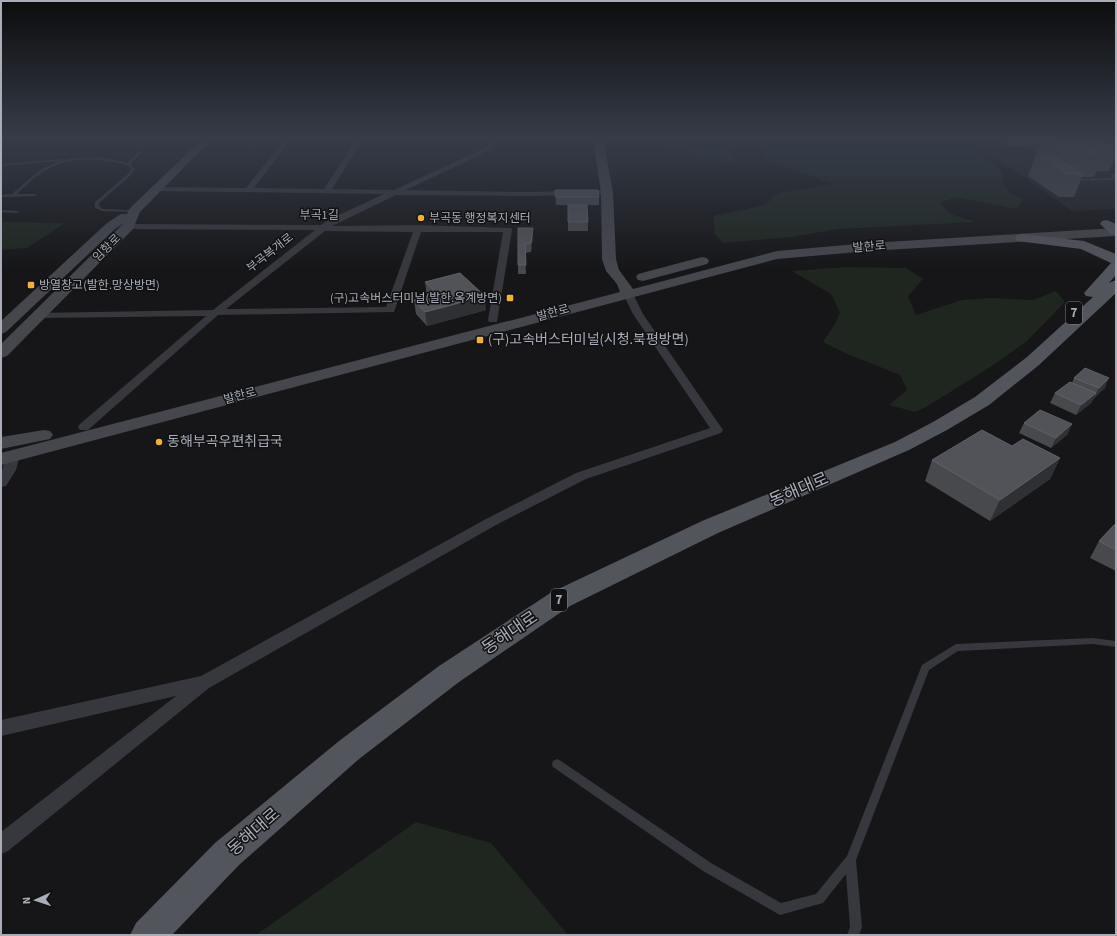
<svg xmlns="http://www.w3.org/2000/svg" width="1117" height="936" font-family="'Source Sans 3','Noto Sans KR',sans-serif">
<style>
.built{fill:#222225}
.green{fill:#1e261f}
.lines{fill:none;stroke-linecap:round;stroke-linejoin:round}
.lane{fill:#37383d;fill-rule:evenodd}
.street{fill:#37383d;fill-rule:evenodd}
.secondary{fill:#45474d;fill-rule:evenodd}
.primary{fill:#53555c;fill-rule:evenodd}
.wall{fill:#47494d}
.shaded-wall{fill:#2f3033}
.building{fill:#525359;stroke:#5f6168}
.poi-dot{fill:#f2b134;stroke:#111113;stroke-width:1.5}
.labels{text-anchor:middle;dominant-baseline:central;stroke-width:3;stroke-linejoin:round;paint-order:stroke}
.far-street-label{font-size:12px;fill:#a8adb8;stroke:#111113}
.far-poi-label{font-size:12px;fill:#a8adb8;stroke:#111113;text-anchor:start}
.shield{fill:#111113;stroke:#7b7e86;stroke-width:1}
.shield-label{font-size:13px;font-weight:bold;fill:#a8adb8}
.poi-label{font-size:14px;fill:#a8adb8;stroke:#111113;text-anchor:start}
.near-street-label{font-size:17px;fill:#a8adb8;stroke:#111113}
</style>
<rect width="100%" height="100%" fill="#161618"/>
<path class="built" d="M990 139H1116V209L1072 211 988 152 992 144Z"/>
<path class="green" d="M653 139H731L735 162 701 161 684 151Z
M772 139H979L986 144 980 154 1003 172 1002 183 1010 193 1023 200 1017 209 956 197 939 203 951 214 976 222 838 229 791 237 723 243 715 234 713 216 765 205 778 193 833 184 765 160 759 145 770 141Z
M1 222 65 223 27 248 1 250Z
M846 267 906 268 923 279 908 296 916 315 962 300 992 298 1033 300 1056 291 1065 302 1027 341 992 366 926 407 915 412 889 405 907 390 900 375 845 353 823 342 835 324 840 312 831 294 792 271Z
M416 822 491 843 568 935H256Z"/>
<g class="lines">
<path class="lane" d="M1116 141V143L1098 144 1096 143 1098 142Z
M139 151 142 152 130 164 135 169 130 176 99 203V206L103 209 134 210 136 211V212L102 211 95 208V202L128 174 131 169C127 163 118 163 111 162 88 157 63 159 43 172 33 178 25 186 17 194H35L37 195 36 196 1 197V195L12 194 40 170 59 161 1 166V164L62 159 64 160C85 156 106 157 127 163Z
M1116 173 1115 179 1113 180 1072 181 1070 180 1072 179 1111 178 1112 175Z
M1 210 17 211 19 212 17 213 1 212Z
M1093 638 1116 641V647L1093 644 958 651 929 670 856 860 862 927 859 935H847L850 927 846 874 823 903 780 915 703 871 553 767 552 764 553 761 557 759 561 761 711 863 781 903 816 894 847 856 922 665 956 644Z"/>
<path class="street" d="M285 139H291L254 188 324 189 357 139H363L332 189 394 190 487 147 492 139H498L492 149 406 190 529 192 607 190 611 192 607 194 529 196 396 195 332 226 418 225 511 228 512 230 497 322H489L488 320 503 232H421L394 312 218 315 88 430H80L78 427 80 424 206 316 39 318 34 315 35 313 213 310 315 230 129 229 126 228 125 226 126 224 321 225 328 220 384 194 155 191 151 189 155 187 246 188ZM325 231 413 232 386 307 226 309Z
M628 291 633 294 643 314 723 430 721 433 586 479 496 525 209 688 8 851 1 854V832L176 696 1 736V720L201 676 486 519 576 473 710 428 633 314 623 294Z
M14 451 19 452 20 455 16 470 6 486 1 487C1 475 2 463 9 452Z"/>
<path class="secondary" d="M202 139H212L140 212 133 229 7 356 1 358V344L124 223 115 229 6 332 1 334V321L107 223 121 214H127L130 208Z
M593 139H603L613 192 616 259 619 270 633 289 777 251 869 243 1116 228V236L869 251 777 259 1 465V453L620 292 617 284 606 271 602 259 601 192Z
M702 257 707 258 709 261 707 264 643 281 638 280 636 277 638 274Z
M44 430 50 431 53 435 50 439 1 449V437Z"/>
<path class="primary" d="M1107 220 1116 224V235L1111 234 1100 224 1102 221Z
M1022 234 1084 241 1116 254V275L1109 283 1116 280V293L1039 365 989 405 947 430 909 450 718 533 570 606 459 682 359 759 239 865 172 935H130L136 923 215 843 339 741 439 666 552 592 702 521 895 442 933 422 975 397 1027 357 1093 297 1086 296 1084 293 1111 263 1081 249 1017 241 1015 238 1017 235Z"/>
</g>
<path class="wall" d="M1002 139H1100L1116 148V154L1109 171H1097L1094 177H1082L1074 197H1059L1028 176 1036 154H1039L1034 151 1036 147 1009 146 1001 140Z
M555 190 599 197V205H587L588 231H568V205H556Z
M518 228H533V237L531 252 525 253 526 274H518Z
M425 282 486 310 427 326 416 314 414 300 428 297 427 295Z
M1074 378 1105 388 1094 398 1091 403 1076 415 1050 403 1055 393 1072 383Z
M1024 423 1068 434 1051 448 1019 433Z
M1012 446 1060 458 1050 479 990 521 925 481 932 460Z
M1116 523V571L1090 558 1099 541Z"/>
<path class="shaded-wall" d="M533 228V237L531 252V243Z
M485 296 486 310 427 326 425 312Z
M1109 378 1105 388 1094 398 1099 388Z
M1096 393 1091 403 1076 415 1081 405Z
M1072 424 1068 434 1051 448 1056 438Z
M1060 458 1050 479 990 521 1000 500Z"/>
<path class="building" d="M1056 139H1100L1116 148V149H1094L1103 155 1069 153 1054 144H1065Z
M1036 154H1051L1083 174H1067Z
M555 190H598L599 197H556Z
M568 205H587L588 222H568Z
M518 228H533L531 243 525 244 526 265H518Z
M460 273 485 296 425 312 414 300 438 294 425 282Z
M1085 368 1109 378 1099 388 1074 378Z
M1070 382 1096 393 1081 405 1055 393Z
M1040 410 1072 424 1056 438 1024 423Z
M982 430 1012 446 1023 439 1060 458 1000 500 932 460Z
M1116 523V550L1099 541Z"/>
<linearGradient id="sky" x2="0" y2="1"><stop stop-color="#0c0c0d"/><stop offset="0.51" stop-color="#363c48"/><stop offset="1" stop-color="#363c48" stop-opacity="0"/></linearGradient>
<rect width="1117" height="270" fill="url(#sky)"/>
<g class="poi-dot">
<circle cx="421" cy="218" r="4"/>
<rect x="27" y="281" width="8" height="8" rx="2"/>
<rect x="506" y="294" width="8" height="8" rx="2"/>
<rect x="476" y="336" width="8" height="8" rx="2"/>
<circle cx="159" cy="442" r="4"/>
</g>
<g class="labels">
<g class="far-street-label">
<text x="319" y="215">부곡1길</text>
<text transform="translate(869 247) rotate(-4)">발한로</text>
<text transform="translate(107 248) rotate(-45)">임항로</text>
<text transform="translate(270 253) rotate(-38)">부곡복개로</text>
<text transform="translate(553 313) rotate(-15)">발한로</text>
<text transform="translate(240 396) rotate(-15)">발한로</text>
</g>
<g class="far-poi-label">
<text x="429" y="218">부곡동 행정복지센터</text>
<text x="39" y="285">방열창고(발한.망상방면)</text>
<text x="502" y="298" text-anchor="end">(구)고속버스터미널(발한.옥계방면)</text>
</g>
<g class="shield">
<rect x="1066" y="302" width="16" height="22" rx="3"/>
<rect x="551" y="589" width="16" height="22" rx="3"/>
</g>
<g class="shield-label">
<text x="1074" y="313">7</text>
<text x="559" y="600">7</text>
</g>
<g class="poi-label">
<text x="488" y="340">(구)고속버스터미널(시청.북평방면)</text>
<text x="167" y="442">동해부곡우편취급국</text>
</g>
<g class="near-street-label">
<text transform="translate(799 490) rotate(-23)">동해대로</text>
<text transform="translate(510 633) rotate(-34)">동해대로</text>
<text transform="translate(254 832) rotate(-41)">동해대로</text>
</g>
</g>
<rect width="1117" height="936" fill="none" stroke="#a8adb8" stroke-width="4"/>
<g transform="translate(36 900) rotate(267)" stroke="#111113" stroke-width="3" paint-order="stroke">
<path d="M0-3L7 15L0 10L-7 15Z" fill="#a8adb8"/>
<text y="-6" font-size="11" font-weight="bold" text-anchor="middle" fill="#a8adb8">N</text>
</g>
</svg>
